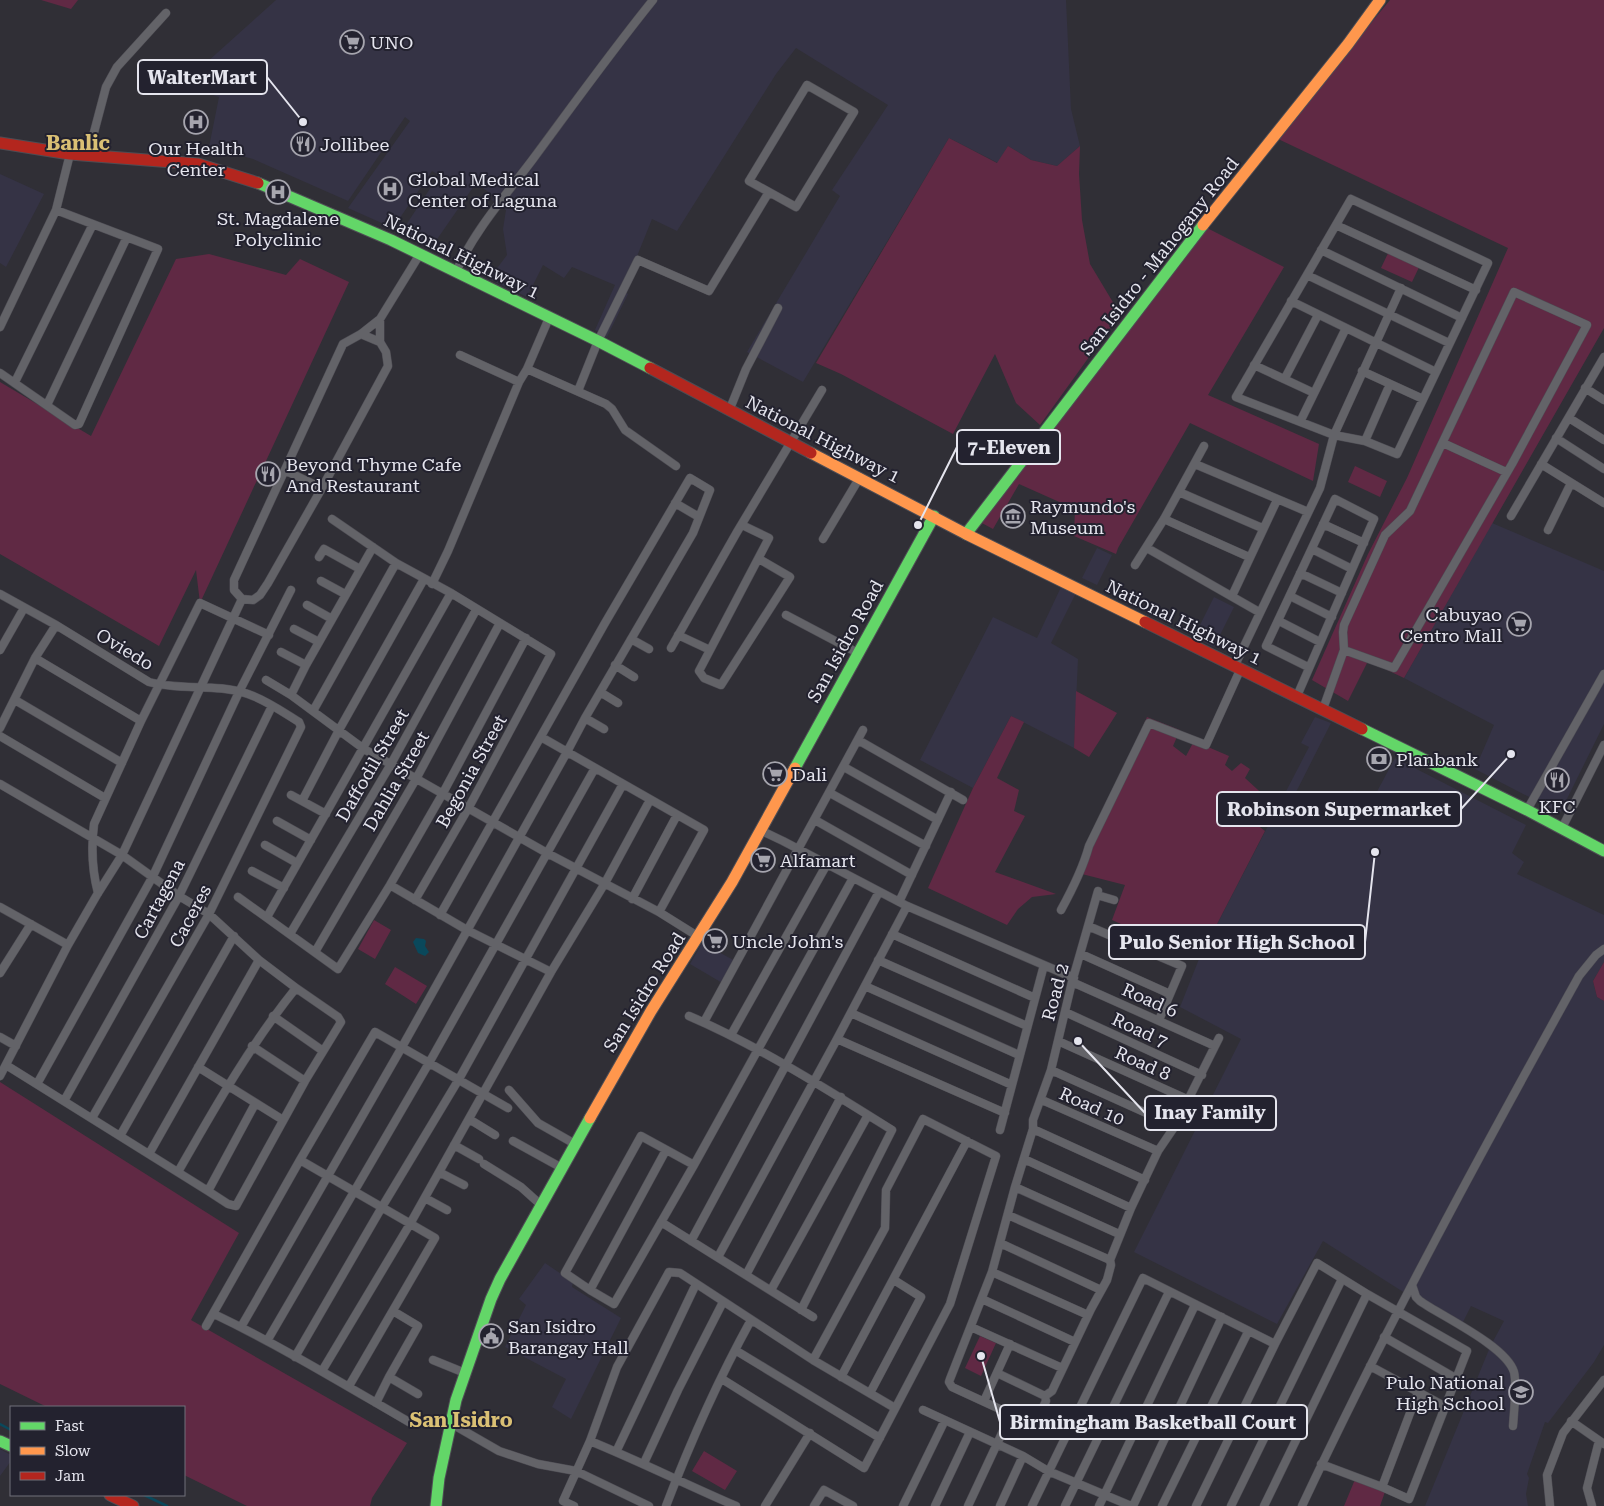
<svg xmlns="http://www.w3.org/2000/svg" width="1604" height="1506" font-family="'Roboto Serif',serif">
<style>
.built{fill:#353345}
.green{fill:#602944}
.water{fill:#0a485b}
.lines{fill:none;stroke-linecap:round;stroke-linejoin:round}
.stream{stroke:#0a485b;stroke-width:2.5}
.street-casing{stroke:#4e4d54;stroke-width:9}
.fast-casing{stroke:#4e4d54;stroke-width:13}
.slow-casing{stroke:#4e4d54;stroke-width:13}
.jam-casing{stroke:#4e4d54;stroke-width:13}
.street{stroke:#636368;stroke-width:8}
.fast{stroke:#63d668;stroke-width:11}
.slow{stroke:#ff974d;stroke-width:11}
.jam{stroke:#b3261e;stroke-width:11}
.labels{text-anchor:middle;dominant-baseline:central;stroke-width:4;stroke-linejoin:round;paint-order:stroke}
.poi-label{font-size:18px;fill:#e5e5ee;stroke:#23222f;text-anchor:start}
.street-label{font-size:18px;fill:#e5e5ee;stroke:#23222f}
.quarter-label{font-size:20px;font-weight:bold;fill:#dac074;stroke:#23222f}
.leader{fill:none;stroke:#e5e5ee;stroke-width:2}
.callout-dot{fill:#e5e5ee;stroke:#23222f;stroke-width:2}
.callout{fill:#23222f;stroke:#e5e5ee;stroke-width:2}
.callout-label{font-size:19px;text-anchor:middle;font-weight:bold;fill:#e5e5ee}
</style>
<rect width="100%" height="100%" fill="#302f36"/>
<path class="built" d="M276 0H1066L1071 109 1080 146 1057 166 1031 160 1008 146 998 163 949 138 803 382 747 352 840 196 832 190 888 105 796 48 776 74 677 231 652 219 623 291 628 294 607 337 595 330 615 285 572 267 564 278 543 265 527 297 489 279 507 255 503 229 506 210 492 200 494 196 476 183 431 248 400 234 439 175 432 171 393 228 348 208 410 121 405 117 348 201 253 159 209 147 219 97 192 88 197 71Z
M0 174 44 194 6 267 0 263Z
M1492 523 1604 571V724L1560 813 1475 769 1494 725 1404 678Z
M1097 548 1112 555 1097 585 1082 578Z
M1062 585 1076 593 1051 643 1078 659 1074 748 1011 716 973 788 920 760 993 617 1037 638Z
M1214 597 1234 607 1214 647 1194 637Z
M1315 717 1331 723 1291 802 1330 824 1345 802 1348 803 1354 790 1373 799 1395 758 1526 825 1512 853 1524 862 1517 874 1604 915V962L1593 981 1597 997 1604 1001V1345L1594 1362 1548 1423 1545 1422 1527 1474 1529 1478 1526 1494 1528 1506H1425L1490 1347 1504 1321 1471 1306 1460 1328 1323 1241 1277 1324 1134 1252 1241 1039 1180 1007 1199 959 1309 747 1301 743Z
M702 943 737 962 724 984 690 964Z
M545 1263 573 1282 572 1287 621 1318 571 1419 552 1407 566 1379 505 1347 526 1305 519 1299Z
M0 1449 11 1455V1461L0 1476Z"/>
<path class="green" d="M41 0H78L71 9Z
M1390 0H1604V328L1404 678 1368 661 1348 701 1312 680 1368 554 1407 478 1508 248 1276 138Z
M949 138 997 163 1008 146 1031 160 1057 166 1080 146 1079 174 1082 220 1090 264 1120 314 1040 425 1016 403 995 354 953 434 841 374 816 363Z
M1207 228 1284 267 1208 395 1319 444 1313 481 1190 423 1118 548 1116 554 1074 536 1075 509 1019 484 993 529 980 522Z
M1391 247 1422 261 1412 282 1381 268Z
M209 254 286 275 300 259 349 282 200 603 196 570 159 646 0 554V382L91 436 176 259Z
M1355 466 1387 481 1380 497 1348 482Z
M1076 691 1117 713 1089 757 1074 748Z
M1011 716 1024 722 997 778 1019 790 1014 811 1025 816 995 872 1056 894 1032 897 1018 909 1007 925 928 888 973 788Z
M1147 717 1180 730 1173 746 1186 756 1194 741 1229 756 1225 765 1232 771 1241 763 1250 769 1245 778 1269 800 1256 824 1265 831 1199 959 1112 920 1125 885 1078 873Z
M374 920 391 930 375 959 358 949Z
M1604 962V1001L1597 997 1593 981Z
M395 967 427 986 416 1004 385 984Z
M0 1082 239 1233 191 1320 407 1443 372 1498 370 1506H247L184 1475V1407H47L0 1384Z
M980 1336 996 1343 981 1376 965 1368Z
M704 1451 737 1471 725 1490 692 1471Z
M1356 1477 1386 1489 1380 1506H1344Z"/>
<path class="water" d="M416 938 424 939 426 941 425 946 429 952 425 956 418 953 413 942Z"/>
<g class="lines">
<path class="stream" d="M0 1424 11 1430
M144 1495 167 1506"/>
<g class="street-casing">
<path id="street" d="M807 85 854 112 796 207 749 181Z
M88 155 106 87 117 67 166 13
M1351 199 1488 263 1397 454 1365 441 1334 435 1236 397Z
M1336 225 1476 290
M1321 250 1462 318
M456 272C474 231 506 195 533 159 573 105 611 52 653 0
M1307 275 1449 343
M1514 292 1587 325 1512 464 1394 668 1344 650 1343 632 1344 625 1385 535 1410 511Z
M1291 301 1436 372
M380 319V342L386 352 388 366 322 488 268 583 260 595 253 600 242 599 234 590V580L343 344 361 334 380 319 420 254
M0 327 56 210 70 154
M361 334 380 342
M460 355 519 382
M1254 365 1314 393
M527 369 606 404 612 409 625 430 676 466
M1362 371 1423 399
M0 373 75 425 79 424 158 249 56 210
M1285 378 1318 315
M15 382 93 224
M1585 388 1604 400
M578 391 598 341 638 260 709 291 769 192
M47 405 127 237
M729 411 746 369 778 308
M1569 418 1604 440
M1300 422 1346 328
M1556 438 1604 469
M1365 441 1390 384
M1443 443 1506 472
M1195 464 1308 512
M1541 464 1604 503
M286 471 322 488
M1179 492 1262 528
M675 503 699 517
M1511 516 1604 357
M332 519 396 563 451 593 551 654 469 807 415 900
M1164 519 1249 557
M1323 524 1364 543
M742 525 769 538 699 671 704 678 721 685 790 577 759 559
M1548 530 1571 483
M823 539 860 477
M1147 548 1259 612
M1312 549 1352 569
M319 557 324 549 360 569
M1135 565 1164 519 1204 446
M1300 573 1342 593
M321 581 345 594
M432 584 448 551 519 382 527 369 549 318
M0 594 56 625 149 682C181 691 216 683 248 694 266 700 283 712 299 722L301 727 209 914 92 1118
M1232 596 1277 500
M1290 596 1332 617
M307 605 332 619
M786 615 858 653
M1279 621 1320 642
M294 629 319 642
M678 635 710 650
M631 639 649 649
M671 648 737 532 822 390
M0 650 24 608
M281 652 306 665
M35 658 141 721
M615 665 634 677
M1235 665 1320 488 1334 435 1401 288
M266 680 291 695 364 749 547 853 659 912 699 937
M600 692 618 703
M291 695 306 665 373 547
M1297 696 1374 519 1335 499 1266 646 1308 667
M15 700 122 763
M1323 709 1344 650
M313 711 396 563
M585 718 604 729
M0 728 35 658 56 625
M0 736 105 798
M541 737 704 830 659 912
M858 740 963 800
M844 767 938 820
M0 784 122 855 179 896 209 914 259 960 296 988 338 1017 341 1022 305 1081 236 1206 228 1204 208 1191 6 1065
M830 793 926 846
M291 795 326 814
M302 801 339 730 424 579
M1527 810 1604 674
M815 820 912 875
M277 821 311 840
M1562 828 1604 745
M760 830 783 841 907 906 1074 978
M265 845 297 863
M252 871 284 888
M390 885 467 930 551 972
M1098 891 1072 982 1051 1070 1033 1120V1129L1015 1187 992 1272 950 1379 949 1382 952 1387 1004 1411C1009 1418 1029 1428 1036 1422L1046 1401 1045 1396 1052 1391 1091 1309 1107 1280 1111 1265 1110 1260 1131 1208 1158 1151 1175 1126 1219 1038
M98 893C92 870 91 848 94 824L141 721 200 603 269 635
M1097 895 1114 900
M238 897 338 969 390 885 443 793 526 638
M632 899 677 815
M899 902 951 792
M0 907 68 945
M1061 910C1072 890 1083 868 1089 846L1149 723 1206 745 1241 668
M267 917 451 593
M1088 926 1182 966 1159 1020
M290 934 391 764 476 610
M892 934 1035 998
M315 952 416 779 500 623
M1081 954 1170 994
M878 960 1027 1026
M0 973 31 924
M1072 982 1215 1046
M865 986 1019 1055
M1065 1012 1202 1075
M851 1013 1012 1085
M273 1016 323 1051
M689 1016C759 1046 828 1090 892 1130L801 1310
M704 1022 863 730
M731 1035 827 864
M0 1037 16 1046
M837 1039 1005 1113
M1058 1041 1189 1100
M252 1046 305 1081
M198 1067 283 1120
M1051 1070 1175 1126
M0 1076 68 945 98 893 122 855 242 599
M37 1084 153 876 239 692 291 590
M509 1090 538 1123 575 1144
M1042 1100 1158 1151
M64 1101 179 896 272 706
M469 1119 495 1135
M1033 1129 1145 1180
M1000 1130 1044 965
M120 1136 234 936
M513 1141 562 1168
M454 1145 479 1159
M149 1154 259 960
M1024 1159 1131 1208
M300 1160 435 1238 349 1386
M484 1164 521 1187 541 1205
M694 1165 641 1136 565 1273 590 1290 614 1304 694 1165 853 878
M178 1172C214 1109 250 1045 296 988
M439 1172 464 1185
M1015 1187 1119 1234
M208 1191 255 1104
M425 1198 447 1210
M1008 1215 1110 1260
M661 1222 813 1317
M691 1241 879 892
M1000 1243 1101 1290
M718 1257 837 1039 907 906
M992 1272 1088 1315
M746 1275 841 1097
M1412 1285 1416 1297 1420 1301C1443 1317 1506 1346 1514 1372 1517 1384 1514 1412 1513 1426
M590 1290 666 1150
M771 1290 868 1115
M982 1299 1075 1342
M214 1314C281 1346 345 1385 409 1422
M206 1326 300 1160 375 1032 508 1108
M241 1327 402 1047 567 752 585 718 693 533 710 490 690 478 605 623 440 915
M971 1327 1062 1368
M1384 1337 1457 1379
M267 1341 429 1063 595 768
M735 1350 880 1438
M295 1357 382 1207 459 1079 623 784
M433 1360 465 1373
M1370 1366 1446 1407
M322 1371 410 1224 551 972 605 883 650 800
M997 1373 1045 1396
M389 1377 418 1394
M841 1377 967 1141
M722 1379 864 1468 950 1304 996 1156 923 1119 886 1190 885 1228 813 1360
M870 1393 921 1297 894 1280
M984 1401 1010 1344
M376 1403 389 1377 418 1326 393 1311
M923 1410 1023 1456 1048 1471 1131 1506
M1571 1421 1604 1444
M452 1424 499 1451 538 1464 576 1471 649 1506
M590 1441C639 1461 687 1485 736 1506
M616 1452 696 1284
M644 1463 678 1390 723 1302
M1382 1487 1418 1392
M574 1506 563 1501 590 1441 617 1367 669 1272 680 1273 813 1360 895 1408
M666 1506C690 1443 718 1380 751 1320
M765 1506 810 1433
M814 1506 824 1490 853 1506
M903 1506 945 1420
M935 1506 970 1432
M968 1506 1010 1416
M1000 1506 1023 1456
M1032 1506 1143 1278 1275 1344
M1065 1506 1169 1292
M1099 1506 1195 1305
M1133 1506 1222 1317
M1162 1506 1248 1332
M1196 1506 1275 1344 1317 1263 1367 1294 1467 1351 1409 1499 1382 1487 1321 1464
M1231 1506 1342 1279
M1264 1506 1367 1294
M1302 1506C1387 1325 1482 1151 1579 976L1596 955 1604 949
M1550 1506 1547 1475 1563 1433 1604 1380
M1592 1506 1587 1488 1599 1441"/>
</g>
<g class="fast-casing">
<path id="fast" d="M258 183 391 240 598 341 650 368
M966 534 1203 225
M1362 729 1527 810 1604 851
M795 768 934 516
M0 1441 11 1446
M436 1506 439 1478 456 1400 491 1299 500 1279 590 1118"/>
</g>
<g class="slow-casing">
<path id="slow" d="M1203 225 1348 44 1380 0
M811 453 966 534 1145 622
M590 1118 651 1011 732 882 795 768"/>
</g>
<g class="jam-casing">
<path id="jam" d="M0 143 70 154 198 164 258 183
M650 368 811 453
M1145 622 1362 729
M110 1495 133 1506"/>
</g>
<use href="#street" class="street"/>
<use href="#fast" class="fast"/>
<use href="#slow" class="slow"/>
<use href="#jam" class="jam"/>
</g>
<defs>
<g id="supermarket-ring" transform="scale(1.25)"><circle r="9.5" fill="#23222f" stroke="#a6a5ae" stroke-width="1.5"/><path d="M-6-5.5h2.5l.6 2H6L4.5 2H-2.5L-4.4-4H-6ZM-1.5 3.2a1.3 1.3 0 1 0 .1 0ZM3 3.2a1.3 1.3 0 1 0 .1 0Z" fill="#a6a5ae"/></g>
<g id="hospital-ring" transform="scale(1.25)"><circle r="9.5" fill="#23222f" stroke="#a6a5ae" stroke-width="1.5"/><path d="M-5-5h3v3.5h4V-5h3V5h-3V1.5h-4V5h-3Z" fill="#a6a5ae"/></g>
<g id="restaurant-ring" transform="scale(1.25)"><circle r="9.5" fill="#23222f" stroke="#a6a5ae" stroke-width="1.5"/><path d="M-5-6h1v4h1v-4h1v4h1v-4h1v5L-1.5 .5V6h-2V.5L-5-1ZM5-6V6H3V1.5H1.5Q1.5-4 5-6Z" fill="#a6a5ae"/></g>
<g id="museum-ring" transform="scale(1.25)"><circle r="9.5" fill="#23222f" stroke="#a6a5ae" stroke-width="1.5"/><path d="M0-6L6-3V-2H-6V-3ZM-5-1h2V3h-2ZM-1-1h2V3h-2ZM3-1h2V3H3ZM-6 4H6V6H-6Z" fill="#a6a5ae"/></g>
<g id="bank-ring" transform="scale(1.25)"><circle r="9.5" fill="#23222f" stroke="#a6a5ae" stroke-width="1.5"/><path d="M-6-4H6V4H-6ZM0-2.3a2.3 2.3 0 1 0 0 4.6a2.3 2.3 0 1 0 0-4.6Z" fill="#a6a5ae"/></g>
<g id="civic-ring" transform="scale(1.25)"><circle r="9.5" fill="#23222f" stroke="#a6a5ae" stroke-width="1.5"/><path d="M-.6-6.5H3V-4.5H.6V-3L4-1V1h2V6H-6V1h2V-1L-.6-3ZM-1.2 2.5V6h2.4V2.5Z" fill="#a6a5ae"/></g>
<g id="school-ring" transform="scale(1.25)"><circle r="9.5" fill="#23222f" stroke="#a6a5ae" stroke-width="1.5"/><path d="M0-5L7-2L0 1L-7-2ZM-4 1L0 2.5L4 1V4Q0 6-4 4Z" fill="#a6a5ae"/></g>
</defs>
<g fill-rule="evenodd">
<use href="#supermarket-ring" x="352" y="42"/>
<use href="#hospital-ring" x="196" y="122"/>
<use href="#restaurant-ring" x="303" y="144"/>
<use href="#hospital-ring" x="390" y="189"/>
<use href="#hospital-ring" x="278" y="192"/>
<use href="#restaurant-ring" x="268" y="474"/>
<use href="#museum-ring" x="1013" y="516"/>
<use href="#supermarket-ring" x="1519" y="624"/>
<use href="#bank-ring" x="1379" y="759"/>
<use href="#supermarket-ring" x="775" y="774"/>
<use href="#restaurant-ring" x="1557" y="780"/>
<use href="#supermarket-ring" x="763" y="860"/>
<use href="#supermarket-ring" x="715" y="941"/>
<use href="#civic-ring" x="491" y="1336"/>
<use href="#school-ring" x="1521" y="1392"/>
</g>
<g class="labels">
<g class="poi-label">
<text x="370" y="42">UNO</text>
<text x="320" y="144">Jollibee</text>
<text x="196" y="148" text-anchor="middle">Our Health<tspan x="196" dy="21">Center</tspan></text>
<text x="408" y="179">Global Medical<tspan x="408" dy="21">Center of Laguna</tspan></text>
<text x="278" y="218" text-anchor="middle">St. Magdalene<tspan x="278" dy="21">Polyclinic</tspan></text>
<text x="286" y="464">Beyond Thyme Cafe<tspan x="286" dy="21">And Restaurant</tspan></text>
<text x="1030" y="506">Raymundo's<tspan x="1030" dy="21">Museum</tspan></text>
<text x="1502" y="614" text-anchor="end">Cabuyao<tspan x="1502" dy="21">Centro Mall</tspan></text>
<text x="1396" y="759">Planbank</text>
<text x="792" y="774">Dali</text>
<text x="1557" y="806" text-anchor="middle">KFC</text>
<text x="780" y="860">Alfamart</text>
<text x="732" y="941">Uncle John's</text>
<text x="508" y="1326">San Isidro<tspan x="508" dy="21">Barangay Hall</tspan></text>
<text x="1504" y="1382" text-anchor="end">Pulo National<tspan x="1504" dy="21">High School</tspan></text>
</g>
<g class="street-label">
<text transform="translate(462 256) rotate(26)">National Highway 1</text>
<text transform="translate(1159 256) rotate(-52)">San Isidro - Mahogany Road</text>
<text transform="translate(823 439) rotate(27)">National Highway 1</text>
<text transform="translate(1184 622) rotate(26)">National Highway 1</text>
<text transform="translate(845 641) rotate(-61)">San Isidro Road</text>
<text transform="translate(125 649) rotate(31)">Oviedo</text>
<text transform="translate(372 765) rotate(-60)">Daffodil Street</text>
<text transform="translate(471 771) rotate(-61)">Begonia Street</text>
<text transform="translate(396 781) rotate(-60)">Dahlia Street</text>
<text transform="translate(159 899) rotate(-62)">Cartagena</text>
<text transform="translate(190 916) rotate(-62)">Caceres</text>
<text transform="translate(644 992) rotate(-58)">San Isidro Road</text>
<text transform="translate(1055 992) rotate(-75)">Road 2</text>
<text transform="translate(1150 1000) rotate(24)">Road 6</text>
<text transform="translate(1140 1030) rotate(25)">Road 7</text>
<text transform="translate(1143 1063) rotate(24)">Road 8</text>
<text transform="translate(1092 1106) rotate(24)">Road 10</text>
</g>
<g class="quarter-label">
<text x="78" y="143">Banlic</text>
<text x="461" y="1420">San Isidro</text>
</g>
</g>
<path class="leader" d="M303 122L267 77M918 525L957 447M1511 754L1461 809M1375 852L1365 942M1078 1041L1145 1113M981 1356L1000 1422"/>
<g class="callout-dot">
<circle cx="303" cy="122" r="5"/>
<circle cx="918" cy="525" r="5"/>
<circle cx="1511" cy="754" r="5"/>
<circle cx="1375" cy="852" r="5"/>
<circle cx="1078" cy="1041" r="5"/>
<circle cx="981" cy="1356" r="5"/>
</g>
<g class="callout">
<rect x="138" y="60" width="129" height="34" rx="5"/>
<rect x="957" y="430" width="103" height="34" rx="5"/>
<rect x="1217" y="792" width="244" height="34" rx="5"/>
<rect x="1109" y="925" width="256" height="34" rx="5"/>
<rect x="1145" y="1096" width="131" height="34" rx="5"/>
<rect x="1000" y="1405" width="307" height="34" rx="5"/>
</g>
<g class="callout-label">
<text x="202" y="84">WalterMart</text>
<text x="1009" y="454">7-Eleven</text>
<text x="1339" y="816">Robinson Supermarket</text>
<text x="1237" y="949">Pulo Senior High School</text>
<text x="1210" y="1119">Inay Family</text>
<text x="1153" y="1429">Birmingham Basketball Court</text>
</g>
<rect x="10" y="1406" width="175" height="90" fill="#23222f" stroke="#71707b"/>
<rect x="20" y="1422" width="25" height="8" fill="#63d668" stroke="#71707b"/>
<text x="55" y="1431" font-size="15" fill="#e5e5ee">Fast</text>
<rect x="20" y="1447" width="25" height="8" fill="#ff974d" stroke="#71707b"/>
<text x="55" y="1456" font-size="15" fill="#e5e5ee">Slow</text>
<rect x="20" y="1472" width="25" height="8" fill="#b3261e" stroke="#71707b"/>
<text x="55" y="1481" font-size="15" fill="#e5e5ee">Jam</text>
</svg>
